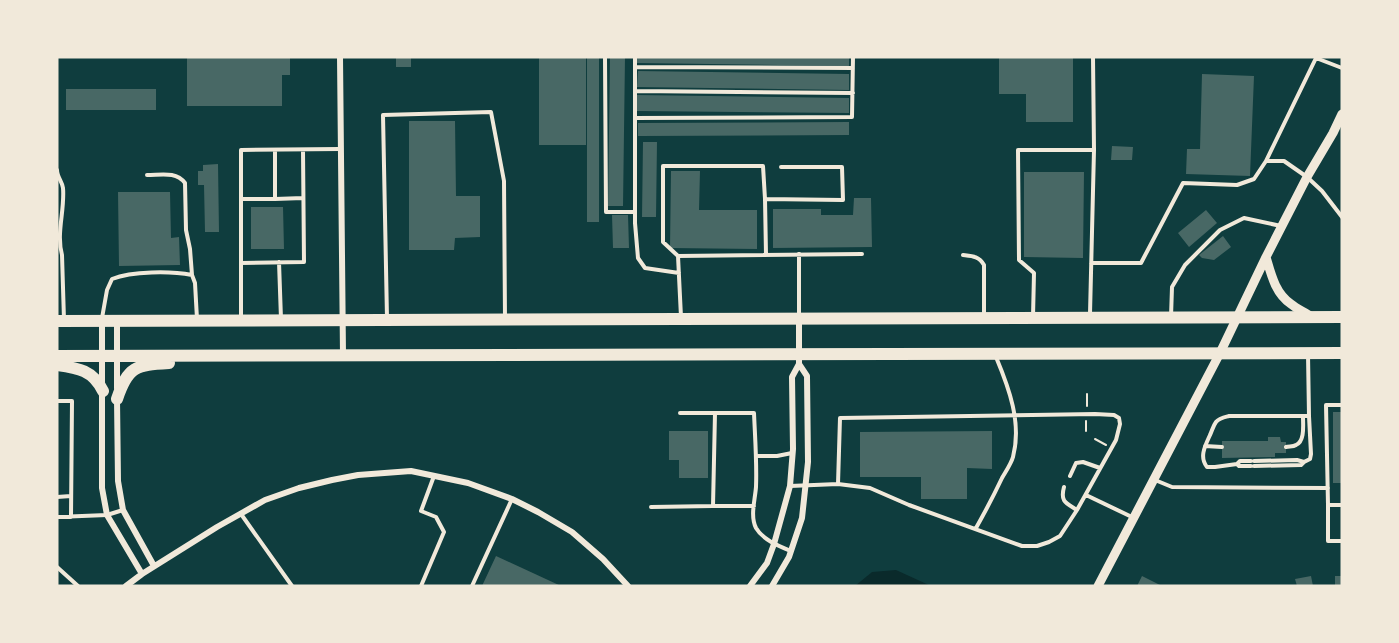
<svg xmlns="http://www.w3.org/2000/svg" width="1399" height="643" font-family="Jost,sans-serif">
<style>
.water{fill:#0a2a2b}
.building{fill:#486865}
.lines{fill:none;stroke-linecap:round;stroke-linejoin:round}
.path{stroke:#f1e9da;stroke-width:2}
.service{stroke:#f1e9da;stroke-width:4}
.minor{stroke:#f1e9da;stroke-width:6}
.tertiary{stroke:#f1e9da;stroke-width:9}
.primary{stroke:#f1e9da;stroke-width:12}
</style>
<rect width="100%" height="100%" fill="#0f3d3e"/>
<path class="water" d="M896 570 931 586H855L872 572Z"/>
<path class="building" d="M187 57H290V75H282V106H187Z
M396 57H411V67H396Z
M539 57H586V145H539Z
M587 57H599V222H587Z
M610 57H625L623 206H608Z
M637 57H849V66L637 63Z
M999 57H1073V122H1026V94H999Z
M638 71 849 74V90L637 87Z
M1202 74 1254 76 1250 176 1186 174 1187 149H1200Z
M66 89H156V110H66Z
M637 95 849 98V113L637 111Z
M409 121H455L456 196H480V237L455 238 454 250H409Z
M849 122V135L638 136V123Z
M643 142H657L656 217H642Z
M1112 146 1133 147 1132 160H1111Z
M218 164 219 232H205L204 185H198V171H203V165Z
M671 171H700L699 210H757V249L670 248Z
M1024 172H1084L1083 258 1024 257Z
M118 192H170L171 238 179 237 180 265 119 266Z
M854 198H871L872 247 773 248V209H821V215H853Z
M251 207H283L284 249H251Z
M1206 210 1217 223 1189 247 1178 233Z
M612 215H628L629 248H613Z
M1223 236 1231 247 1214 260 1202 258 1199 255Z
M1333 412H1342V483H1333Z
M669 431H708V478H679V460H669Z
M992 431V469L967 468V499H921V477H860V432Z
M1268 437H1280L1281 442H1286V453H1275V457L1222 458V441H1268Z
M496 556 561 586H482Z
M1142 576 1162 586H1137Z
M1311 576 1313 586H1297L1295 579Z
M1335 576H1342V586H1335Z"/>
<g class="lines">
<path class="path" d="M1087 406V394
M1086 431V421
M1095 439 1106 445"/>
<path class="service" d="M605 57 606 212H635
M635 57V223L638 258 645 268 679 273
M635 67 853 68
M635 91 853 93
M635 118 852 117 853 57
M275 150V199L303 198
M303 150 304 262 241 263V150L340 149
M1266 161 1316 58 1342 68
M57 170C57 177 62 181 63 188 65 210 56 233 62 255L64 320
M147 175C161 175 176 171 185 183L186 230 190 249 192 275
M241 199H275
M799 254V315
M766 255 765 199 843 200 842 167H781
M963 255C972 256 979 256 984 265V317
M678 256 663 242V166H763L765 199
M279 262 281 319
M241 263V317
M1091 263H1141L1183 183 1237 185 1254 179 1266 161H1284L1307 177 1322 191 1342 217
M1090 314 1094 150 1093 57
M681 317 678 256 862 254
M1033 317 1034 273 1019 260 1018 150H1094
M1171 317 1172 287 1185 265 1220 230 1244 218 1281 226
M102 318 107 290 112 279C132 271 171 271 192 275L195 283 197 319
M387 318 383 115 491 112 504 181 505 318
M57 401H72L71 517
M1342 405H1326L1328 505H1342
M680 413H754C755 437 757 463 756 487 755 500 750 516 756 528 763 540 779 546 791 551
M715 413 713 506H754
M1205 446 1222 447
M1286 447C1289 446 1293 447 1296 445 1305 441 1303 425 1303 417
M756 456H777L792 453
M1254 461 1297 460 1304 462
M1237 464 1240 461H1251
M1251 466H1239L1237 464 1215 467H1207C1199 457 1205 446 1210 435 1212 431 1213 426 1216 422 1219 418 1225 417 1229 416H1309L1308 354
M1254 466 1301 465 1304 462 1310 459 1311 454 1309 416
M1070 476 1076 463 1083 462 1100 468
M1155 480 1172 487 1328 488
M790 486 838 484 840 418 1095 414 1114 415 1119 418 1120 424 1116 440 1077 510 1060 536 1049 542 1037 546H1022L909 505 870 488 838 484
M1064 487C1060 502 1066 503 1077 510
M1086 495 1134 518
M57 497 71 496
M1328 505V541H1342
M651 507 713 506
M241 514 292 586
M57 517 107 515 123 510
M976 528C985 512 994 495 1002 478 1006 471 1011 464 1013 457 1022 423 1009 388 996 357
M57 567 78 586
M421 586 444 532 436 517 421 511 434 476
M472 586 512 499"/>
<path class="minor" d="M340 57 343 355
M102 321V488L107 515 142 574
M117 321V388
M117 399 118 481 123 510 154 566
M126 586 142 574 217 527 265 500 299 488 332 480 358 475 411 471 468 483 512 499 538 512 572 532 603 559 628 586
M750 586 767 563 774 544 790 486 793 449 792 377 799 364
M772 586 789 557 802 518 808 462 807 376 799 364V319"/>
<path class="tertiary" d="M1266 257C1271 274 1275 293 1291 304 1297 309 1305 312 1312 317
M1098 586 1220 353 1266 257 1307 177 1333 133 1342 114"/>
<path class="primary" d="M57 321 1342 317
M57 356 1342 353
M57 365C78 368 93 370 103 391
M117 399C128 366 136 365 169 363"/>
</g>
<rect width="1399" height="643" fill="none" stroke="#f1e9da" stroke-width="117"/>
</svg>
